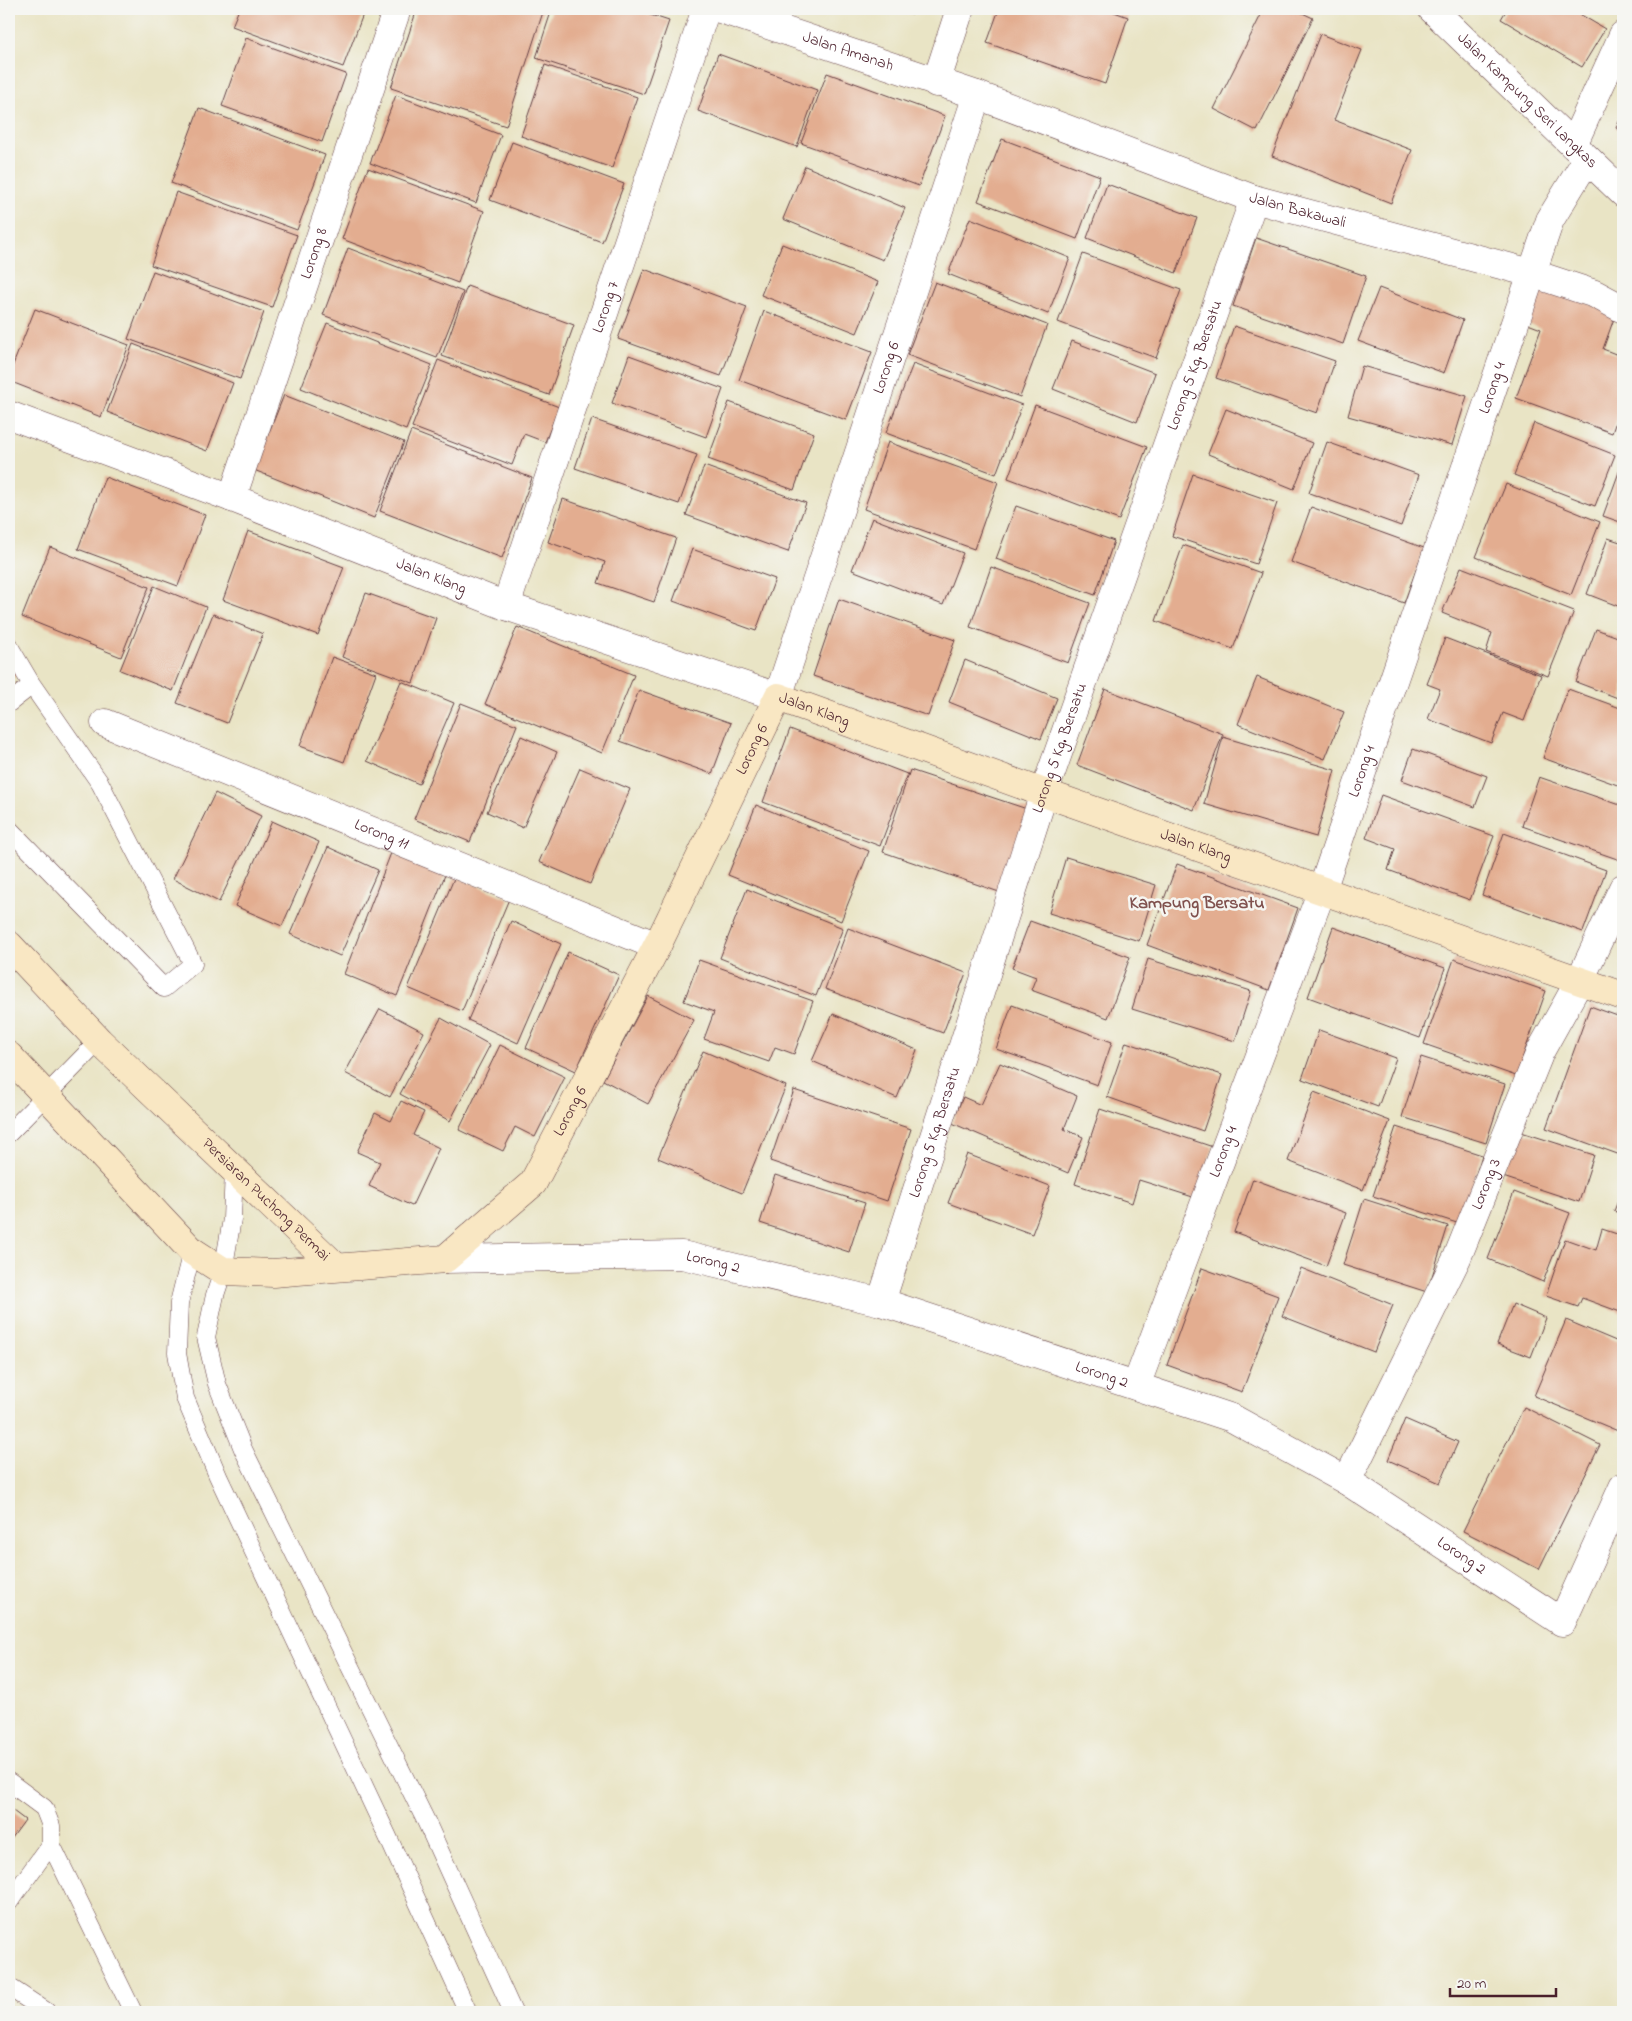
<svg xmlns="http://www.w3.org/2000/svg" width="1632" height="2021" font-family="'Indie Flower',sans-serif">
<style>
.building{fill:#e3ad90}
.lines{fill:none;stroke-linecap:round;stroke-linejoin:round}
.lane-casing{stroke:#623d42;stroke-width:19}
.street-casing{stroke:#623d42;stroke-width:29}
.secondary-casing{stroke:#623d42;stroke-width:29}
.lane{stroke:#fff;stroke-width:18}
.street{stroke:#fff;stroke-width:28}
.secondary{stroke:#f9e7c3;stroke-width:28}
.labels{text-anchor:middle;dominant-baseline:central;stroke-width:5;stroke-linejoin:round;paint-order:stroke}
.street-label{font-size:16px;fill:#4a1f2b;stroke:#f6f6f2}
.neighbourhood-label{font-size:18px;font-weight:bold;fill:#80514e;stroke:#f6f6f2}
</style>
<rect width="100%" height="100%" fill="#f6f6f2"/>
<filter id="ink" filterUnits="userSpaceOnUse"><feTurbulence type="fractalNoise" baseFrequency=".02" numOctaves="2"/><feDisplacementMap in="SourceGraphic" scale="10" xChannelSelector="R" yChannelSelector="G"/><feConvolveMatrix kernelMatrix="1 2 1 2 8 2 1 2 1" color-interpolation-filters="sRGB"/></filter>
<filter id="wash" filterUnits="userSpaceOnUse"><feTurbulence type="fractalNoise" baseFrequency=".0096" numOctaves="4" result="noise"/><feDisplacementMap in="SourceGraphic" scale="20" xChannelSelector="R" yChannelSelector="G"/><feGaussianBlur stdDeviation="1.12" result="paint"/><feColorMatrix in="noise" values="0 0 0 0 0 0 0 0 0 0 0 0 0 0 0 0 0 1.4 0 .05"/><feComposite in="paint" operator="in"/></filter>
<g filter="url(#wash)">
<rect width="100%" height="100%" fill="#e9e4c5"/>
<g id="blocks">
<path class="building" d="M239 9H365L343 67 232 26Z
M417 9H544L506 126 391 88Z
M552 9H632L669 21 644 94 536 58Z
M825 9H840L838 14Z
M899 9H914L912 14Z
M999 9H1106L1128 17 1105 84 987 43Z
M1264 9H1294L1313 18 1257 131 1214 109Z
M1507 9H1571L1605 29 1582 67 1501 19Z
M1320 34 1362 50 1334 120 1412 150 1391 203 1272 156Z
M246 38 346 74 322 142 222 106Z
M718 54 817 90 797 147 698 111Z
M545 65 637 97 612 168 521 136Z
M827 73 945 116 919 186 801 143Z
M396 95 501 135 476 203 370 163Z
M199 108 325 155 297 230 171 183Z
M1623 113V132L1616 128Z
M1002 139 1100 176 1077 239 978 201Z
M512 142 624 184 602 242 490 200Z
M805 166 905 208 883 260 783 219Z
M368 168 484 211 458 283 342 239Z
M1107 184 1197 218 1176 273 1087 238Z
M176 192 297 235 272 307 151 265Z
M970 218 1070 258 1048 314 948 274Z
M1256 238 1366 276 1343 344 1233 306Z
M782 244 878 282 857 333 761 295Z
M348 248 463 292 437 358 323 315Z
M1083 254 1181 290 1156 358 1058 322Z
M644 269 747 307 721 376 618 339Z
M153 271 264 312 240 379 128 339Z
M935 282 1047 325 1020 397 907 355Z
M467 286 574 325 549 395 442 356Z
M1541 286 1616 313 1603 349 1623 357V401L1612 433 1516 398 1541 329 1528 324Z
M1379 288 1463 320 1444 373 1358 341Z
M35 309 129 345 101 417 9 381V375Z
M764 311 872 352 846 420 739 380Z
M327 323 432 365 406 430 301 388Z
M1234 326 1335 361 1317 413 1216 378Z
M1072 341 1155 373 1137 422 1053 389Z
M133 344 233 383 207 451 107 412Z
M629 355 723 389 706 437 612 403Z
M438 360 559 407 545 442 524 434 512 465 412 427Z
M913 364 1022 405 996 474 886 433Z
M1362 366 1467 396 1452 445 1348 416Z
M284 395 404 442 374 518 254 470Z
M729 402 814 433 794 490 708 459Z
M1035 405 1147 447 1119 520 1008 478Z
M1226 409 1312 443 1294 489 1208 454Z
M592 419 697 455 679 504 575 468Z
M1534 423 1615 455 1595 506 1514 475Z
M411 431 532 478 502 558 380 511Z
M888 442 998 482 974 549 864 509Z
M1327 442 1419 475 1401 526 1309 493Z
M1623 461V523L1603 516Z
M704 466 806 503 788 552 686 515Z
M1193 474 1277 503 1256 564 1172 536Z
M105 477 205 515 178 586 78 549Z
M1506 484 1600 522 1571 595 1476 557Z
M563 499 676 538 654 602 598 583 605 562 548 542Z
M1016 506 1114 541 1095 595 996 559Z
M1311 507 1424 548 1404 603 1291 562Z
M872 518 963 553 943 605 852 570Z
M248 531 344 567 318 635 223 600Z
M1608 538 1623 543V608L1587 594Z
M1183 545 1261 573 1233 649 1156 621Z
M50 547 149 587 121 657 22 617Z
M692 549 775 579 756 631 673 601Z
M991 567 1090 603 1068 663 970 627Z
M1461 567 1574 611 1548 676 1486 652 1492 633 1442 613Z
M154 586 206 607 173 691 120 670Z
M366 593 436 618 413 683 342 657Z
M839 599 955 640 928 716 813 676Z
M213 614 263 634 227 723 177 703Z
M517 627 634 675 602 753 485 704Z
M1596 629 1623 639V700L1576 682Z
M1445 638 1541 675 1524 721 1503 713 1491 743 1428 719 1440 689 1427 684Z
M9 655 20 673 9 680Z
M332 657 376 673 344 762 300 746Z
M965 660 1057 698 1041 739 949 702Z
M1257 677 1344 712 1325 759 1238 724Z
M401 681 454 703 419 784 367 761Z
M1105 689 1223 734 1194 810 1077 765Z
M1568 689 1623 709V787L1543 758Z
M639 690 731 723 712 774 620 741Z
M461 703 517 725 470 842 414 819Z
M790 729 907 774 880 846 763 802Z
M521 736 557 752 523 828 487 812Z
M1223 737 1335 770 1316 837 1204 804Z
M1413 749 1487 776 1475 807 1402 780Z
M580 768 630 789 590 884 539 862Z
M910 770 1030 810 1002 893 883 852Z
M1539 777 1623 806V849L1620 860 1522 826Z
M215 793 261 816 219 902 173 879Z
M1381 795 1494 836 1470 900 1388 870 1395 849 1366 838Z
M756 805 869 851 841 921 728 875Z
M272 821 319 842 282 926 235 906Z
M1504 833 1606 870 1583 932 1482 895Z
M328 847 378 870 340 956 290 934Z
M391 853 445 875 397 996 344 974Z
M1066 857 1156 885 1139 941 1049 913Z
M1177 864 1298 908 1269 990 1147 945Z
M455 876 509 899 462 1011 408 988Z
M747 889 843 928 816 996 720 958Z
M511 921 561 944 518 1043 468 1020Z
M1030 921 1130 957 1108 1018 1031 990 1036 977 1012 968Z
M1333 927 1445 968 1420 1038 1308 997Z
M848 928 966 973 943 1033 825 989Z
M568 952 619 975 576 1071 526 1048Z
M1148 959 1251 991 1235 1041 1132 1009Z
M1454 959 1546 991 1516 1076 1424 1044Z
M699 960 813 1001 794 1054 775 1047 769 1062 704 1039 714 1012 684 1001Z
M648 996 694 1020 648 1104 603 1080Z
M1012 1005 1112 1042 1097 1085 996 1049Z
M1590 1006 1623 1018V1156L1546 1128Z
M380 1009 424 1032 390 1097 345 1073Z
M833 1014 917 1050 897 1098 812 1061Z
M441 1018 490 1045 450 1121 400 1094Z
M1319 1030 1396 1058 1378 1107 1302 1079Z
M1126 1042 1222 1075 1203 1131 1107 1097Z
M500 1045 565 1077 535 1137 515 1127 503 1151 459 1130Z
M703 1051 786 1086 742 1193 658 1158Z
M1421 1057 1505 1084 1486 1143 1402 1117Z
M1000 1063 1077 1096 1064 1129 1083 1137 1068 1173 952 1123 963 1097 981 1105Z
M794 1090 911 1129 887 1201 770 1161Z
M1314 1092 1390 1121 1363 1190 1288 1161Z
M401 1101 424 1112 413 1135 439 1148 412 1206 369 1186 380 1162 357 1152 375 1113 391 1121Z
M1100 1109 1213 1147 1196 1198 1139 1180 1132 1203 1075 1184Z
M1396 1127 1482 1155 1460 1224 1373 1196Z
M1518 1131 1594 1155 1579 1202 1503 1177Z
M967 1154 1050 1186 1032 1234 948 1203Z
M775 1175 865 1203 849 1252 760 1223Z
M1253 1179 1346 1213 1326 1266 1234 1232Z
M1623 1188V1214L1614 1211Z
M1514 1192 1570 1213 1543 1282 1488 1259Z
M1364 1199 1448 1226 1427 1292 1343 1265Z
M1602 1229 1623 1236V1313L1582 1298 1578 1307 1546 1296 1565 1239 1596 1250Z
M1202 1268 1278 1296 1242 1392 1167 1365Z
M1301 1268 1393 1305 1374 1352 1282 1316Z
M1513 1304 1546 1318 1531 1357 1497 1344Z
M1566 1320 1623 1344V1419L1618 1431 1534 1396Z
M1524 1407 1600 1445 1539 1569 1463 1531Z
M1405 1419 1458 1442 1440 1483 1388 1460Z
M9 1808 25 1820 9 1842Z"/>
</g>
</g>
<g filter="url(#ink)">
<use href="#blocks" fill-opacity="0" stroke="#623d42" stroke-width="1"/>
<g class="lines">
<g class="lane-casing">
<path id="lane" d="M9 646 32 685 100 783 193 964 164 988 9 829
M9 703 32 685
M9 1133 99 1041
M234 1170 232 1219 223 1271 215 1295 206 1337 217 1384 243 1449 426 1821 513 2012
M192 1251 179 1303 177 1353 185 1398 218 1476 388 1837 468 2012
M9 1782 44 1808 51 1826V1844L9 1902
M51 1844 133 2012
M9 1987 47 2012"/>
</g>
<g class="street-casing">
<g id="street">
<path id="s1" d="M720 9 977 95 1254 199 1531 273 1595 294 1623 309"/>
<path id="s2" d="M1432 9 1623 193"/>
<path d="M936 83 960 9"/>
<path d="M1573 145 1623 35"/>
<path id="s3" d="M9 415 232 498 506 606 778 697 977 95"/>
<path id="s4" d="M232 498 397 9"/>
<path id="s5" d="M506 606 706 9"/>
<path id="s6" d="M105 723 657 946"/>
<path id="s7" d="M445 1259 682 1255 881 1302 1232 1418 1347 1481 1562 1622 1623 1487"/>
<path id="s8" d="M881 1302 1044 793 1254 199"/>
<path id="s9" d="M1136 1386 1322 890 1550 220 1587 159"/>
<path id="s10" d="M1347 1481 1457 1258 1540 1052 1580 980 1623 888"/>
</g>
</g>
<g class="secondary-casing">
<g id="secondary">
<path id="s11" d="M9 945 99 1041 335 1266"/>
<path id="s12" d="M9 1056 192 1251 223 1271 273 1273 445 1259 533 1183 657 946 778 697 1044 793 1623 996"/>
</g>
</g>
<use href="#lane" class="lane"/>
<use href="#street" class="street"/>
<use href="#secondary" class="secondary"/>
</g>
</g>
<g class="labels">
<g class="street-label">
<text stroke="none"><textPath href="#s1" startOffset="135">Jalan Amanah</textPath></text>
<text stroke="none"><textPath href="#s2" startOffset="132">Jalan Kampung Seri Langkas</textPath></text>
<text stroke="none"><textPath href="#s1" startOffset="612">Jalan Bakawali</textPath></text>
<text stroke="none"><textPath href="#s4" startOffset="258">Lorong 8</textPath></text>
<text stroke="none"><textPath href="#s5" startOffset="315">Lorong 7</textPath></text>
<text stroke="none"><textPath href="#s8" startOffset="988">Lorong 5 Kg. Bersatu</textPath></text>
<text stroke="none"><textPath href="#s3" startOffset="1166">Lorong 6</textPath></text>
<text stroke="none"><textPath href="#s9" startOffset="1060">Lorong 4</textPath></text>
<text stroke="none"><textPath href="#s3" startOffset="452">Jalan Klang</textPath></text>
<text stroke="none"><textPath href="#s12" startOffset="1226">Jalan Klang</textPath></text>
<text stroke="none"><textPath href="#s8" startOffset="582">Lorong 5 Kg. Bersatu</textPath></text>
<text stroke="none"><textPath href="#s12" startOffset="1129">Lorong 6</textPath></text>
<text stroke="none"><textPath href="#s9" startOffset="655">Lorong 4</textPath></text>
<text stroke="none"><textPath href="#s6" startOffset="298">Lorong 11</textPath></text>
<text stroke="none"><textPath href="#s12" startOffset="1631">Jalan Klang</textPath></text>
<text stroke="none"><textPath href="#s12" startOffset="724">Lorong 6</textPath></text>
<text stroke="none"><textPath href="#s8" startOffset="178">Lorong 5 Kg. Bersatu</textPath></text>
<text stroke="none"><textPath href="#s9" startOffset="250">Lorong 4</textPath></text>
<text stroke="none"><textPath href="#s10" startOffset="328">Lorong 3</textPath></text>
<text stroke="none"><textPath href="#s11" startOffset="362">Persiaran Puchong Permai</textPath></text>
<text stroke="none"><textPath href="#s7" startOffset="269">Lorong 2</textPath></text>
<text stroke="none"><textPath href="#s7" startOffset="674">Lorong 2</textPath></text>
<text stroke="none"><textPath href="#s7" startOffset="1079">Lorong 2</textPath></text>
</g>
<g class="neighbourhood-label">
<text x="1197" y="904">Kampung Bersatu</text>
</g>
</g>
<rect width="1632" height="2021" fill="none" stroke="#f6f6f2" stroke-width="30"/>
<path d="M1450 1988v8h106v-8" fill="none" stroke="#4a1f2b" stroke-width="2.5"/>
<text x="1457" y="1988" font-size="15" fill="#4a1f2b" stroke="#f6f6f2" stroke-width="4" paint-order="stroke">20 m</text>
</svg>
